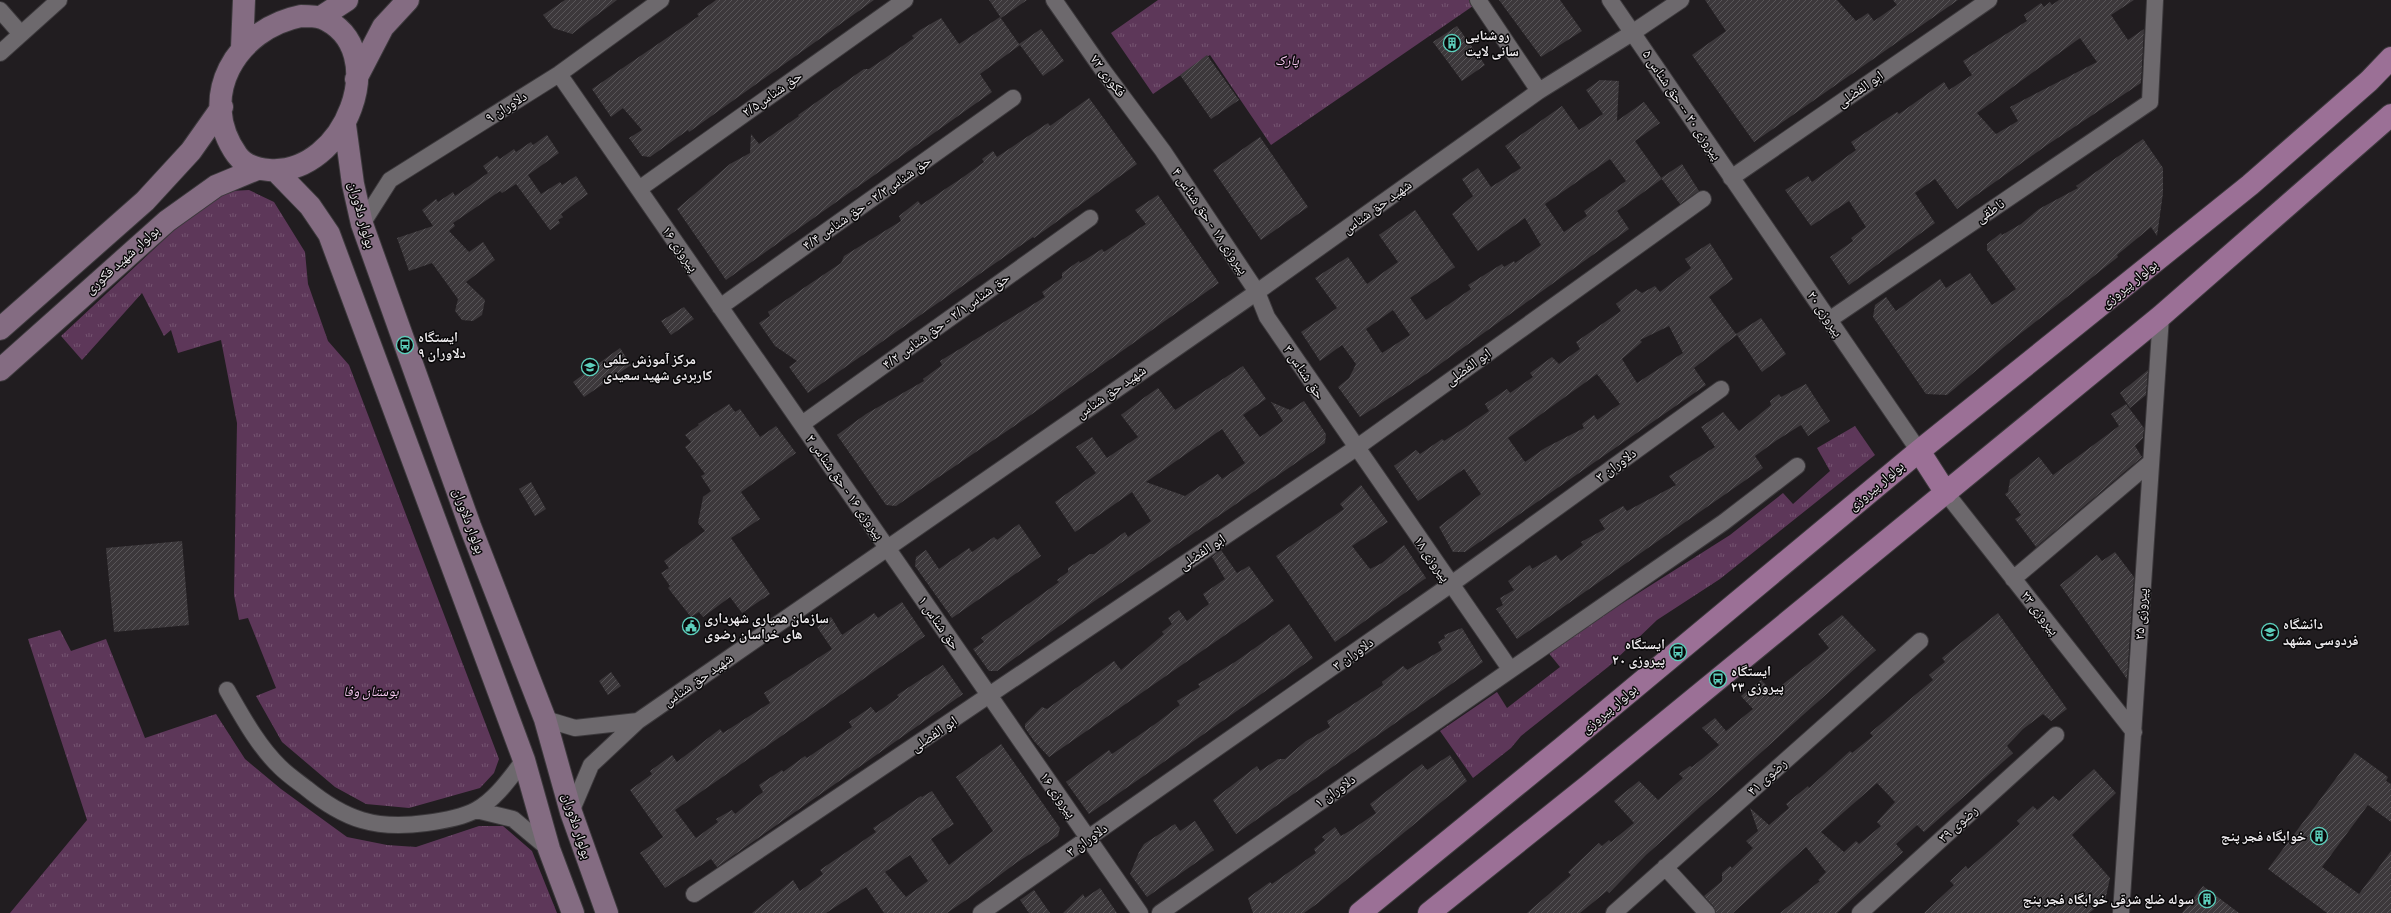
<svg xmlns="http://www.w3.org/2000/svg" width="2391" height="913" font-family="'Zilla Slab','Noto Naskh Arabic',serif">
<style>
.grass{fill:url(#grass-tufts)}
.building{fill:url(#building-hatch);fill-rule:evenodd}
.lines{fill:none;stroke-linecap:round;stroke-linejoin:round}
.street-casing{stroke:#3c393c;stroke-width:18}
.secondary-casing{stroke:#3c393c;stroke-width:24}
.primary-casing{stroke:#3c393c;stroke-width:24}
.street{stroke:#6d696d;stroke-width:16}
.secondary{stroke:#846c82;stroke-width:22}
.primary{stroke:#9b7096;stroke-width:22}
.labels{text-anchor:middle;dominant-baseline:central;stroke-width:3;stroke-linejoin:round;paint-order:stroke}
.poi-label{font-size:14px;font-weight:bold;fill:#eeebee;stroke:#090809;text-anchor:start}
.park-label{font-size:14px;font-style:italic;fill:#f9c9f3;stroke:#090809}
.street-label{font-size:14px;fill:#eeebee;stroke:#090809}
</style>
<defs>
<pattern id="grass-tufts" width="24" height="20" patternUnits="userSpaceOnUse"><rect width="24" height="20" fill="#5d3759"/><path d="M3 7l-1-3M5 7V3M7 7l1-3M15 17l-1-3M17 17v-4M19 17l1-3" fill="none" stroke="#755471"/></pattern>
<pattern id="building-hatch" width="6" height="6" patternUnits="userSpaceOnUse"><rect width="6" height="6" fill="#3c383b"/><path d="M-1 1l2-2M0 6l6-6M5 7l2-2" fill="none" stroke="#585558"/></pattern>
</defs>
<rect width="100%" height="100%" fill="#211d20"/>
<path class="grass" d="M1158 0H1469L1473 6 1271 145 1210 55 1153 94 1111 33Z
M249 190 274 202 305 252 308 284 328 341 349 365 499 759 494 773 480 788 409 808 366 804 335 787 282 742 256 696 276 688 248 618 239 620 234 595 237 423 221 340 178 353 171 330 164 336 142 293 82 360 61 336 200 206 231 191Z
M1855 426 1875 455 1720 579 1657 620 1608 667 1521 736 1511 748 1473 778 1440 731 1497 692 1507 708 1560 667 1547 651 1730 535 1783 493 1793 504 1830 471 1817 448Z
M60 630 71 651 106 639 145 738 216 714 245 759 281 789 347 837 387 845 416 847 479 826H503L532 851 557 913H10L87 820 28 639Z"/>
<path class="building" d="M565 0H617L572 34 553 28 543 15Z
M716 0H874L689 132 688 130 650 157 642 156 629 138 642 130 623 108 611 117 592 89 699 16 697 14Z
M989 0H1027L1001 18Z
M1499 0H1560L1582 31 1541 57Z
M1705 0H1837L1856 21 1868 13 1874 21 1897 5 1893 0H1958L1754 142 1692 55 1726 31Z
M2059 0H2134L2111 15 2128 40 2144 29 2141 83 2047 145 1957 209 1935 179 1915 193 1935 223 1849 285 1830 257 1853 241 1851 238 1866 227 1849 201 1811 226 1785 190 1808 176 1812 182 1856 150 1851 142 1897 112 1899 114 1944 82 1949 90 1972 75 1963 61 2027 21 2024 15 2041 3 2044 7 2050 2 2052 5ZM2080 38 2097 62 2010 107 2018 121 1996 134 1977 113Z
M1000 17 1019 44 1041 29 1064 61 1043 76 1020 45 980 74 992 92 726 280 677 209 730 164 750 153 751 134 759 144 799 116 798 115 864 69H869L881 61 914 38 912 36 920 30 941 18 959 44Z
M1457 26 1485 65 1462 81 1433 42Z
M1207 55 1239 100 1211 119 1180 75Z
M1600 80 1619 81 1617 121 1644 102 1660 123 1635 141 1662 179 1617 211 1629 229 1429 372 1360 417 1338 387 1349 378 1356 364 1342 345 1320 361 1301 332 1337 308 1315 278 1348 257 1367 284 1398 262 1379 235 1415 210 1455 267 1410 298 1426 320 1471 289 1468 285 1502 264 1504 267 1514 261 1515 263 1541 245 1525 218 1478 251 1452 214 1473 196 1462 179 1478 168 1491 187 1521 168 1505 146 1562 106 1579 130 1603 114 1586 90ZM1610 159 1626 181 1584 211 1587 216 1564 232 1545 204ZM1393 310 1410 335 1382 353 1366 329Z
M1089 98 1137 164 1034 238 1033 237 808 393 789 367 797 361 775 346 759 323 770 316 768 312 841 263 844 256 901 221 899 216 918 201 921 205 962 178 984 162 982 159 993 151 997 157 1048 123 1050 126Z
M547 135 559 153 528 175 541 194 560 182 562 185 576 176 588 194 561 214 563 217 558 220 560 223 550 230 516 184 502 193 500 191 453 223 455 226 449 231 469 252 483 242 495 260 466 282 485 300 482 315 473 321 462 320 455 311 458 299 432 263 409 271 397 238 433 226 422 210 436 199 438 202 453 192 455 196 488 173 483 166 497 156 500 159 514 149 516 152 531 142 533 145Z
M1260 137 1308 207 1261 240 1213 170Z
M2143 139 2163 168V193L2157 236 2151 227 2117 255 2118 257 2016 337 1947 395 1926 394 1873 317 1875 305 1886 297 1896 311 1940 279 1946 288 1970 273 1992 305 2016 289 1987 250V244L2001 233 2002 235 2021 224 2039 209 2078 188 2076 186Z
M1682 164 1699 191 1680 204 1661 178Z
M1158 195 1219 283 1035 412 896 506 886 505 837 435 866 414 924 381 923 379 942 365 940 361 1045 297 1042 292 1062 278V273L1079 261 1080 263 1102 249 1104 252 1146 224 1135 210Z
M1710 243 1733 279 1709 297 1736 334 1761 318 1786 354 1762 372 1737 335 1694 368 1706 385 1465 552H1453L1439 527 1481 494 1464 469 1418 501 1394 466 1416 450 1420 454 1442 439 1444 441 1466 427 1489 411 1485 404 1507 389 1510 393 1533 377 1530 373 1552 357 1559 364 1580 349 1576 342 1621 311 1616 304 1626 296 1636 289 1642 293 1655 286 1660 292 1691 268 1685 259ZM1669 326 1683 353 1637 383 1622 359 1642 342 1640 340ZM1597 374 1620 404 1597 420 1594 415 1582 424 1584 428 1545 448 1525 462 1508 438Z
M684 307 694 319 671 335 661 321Z
M620 348 631 365 584 397 573 382Z
M1243 366 1266 399 1243 415 1260 437 1283 421 1271 402 1290 410 1304 401 1326 434 1325 443 1080 611 997 671H989L973 649 984 642 981 638 1059 582 1057 580 1068 572V568L1090 554H1094L1125 532 1128 537 1151 521 1132 492 1075 532 1055 502 1096 473 1076 447 1092 437 1107 458 1138 437 1121 415 1145 397 1158 388 1175 410ZM1222 429 1245 463 1222 479 1218 474 1185 496 1146 482Z
M2148 370 2146 395 2130 408 2120 393Z
M1806 384 1830 421 1808 436 1801 425 1777 440 1755 456 1763 468 1517 639 1496 609 1503 605 1500 598 1514 590 1508 581 1530 565 1532 569 1556 555 1561 561 1583 545 1581 542 1605 529 1599 520 1623 506 1627 511 1676 485 1669 476 1715 447 1701 427 1723 412 1739 431 1771 405 1770 401 1779 394 1781 397Z
M729 404 735 412 740 409 760 437 776 426 796 453 741 492 760 519 731 538 770 594 742 613 730 597 703 617 699 612 691 617 668 588 670 586 661 573 669 568 664 561 705 531 698 523 703 497 711 491 701 476 705 474 685 447 691 442 685 435 699 425 698 424Z
M2126 404 2144 428 2143 438 2135 446 2142 457 2036 547 2015 519 2021 515 2005 494 2008 492 2010 480 2039 457 2053 475 2119 426 2111 414Z
M531 482 546 509 535 516 519 489Z
M1361 485 1388 522 1352 546 1370 569 1382 563 1404 545 1426 578 1335 642 1276 556 1344 509 1340 504Z
M1019 524 1041 556 952 618 915 566 916 557 926 550 939 569 969 548 972 552 994 537 997 540Z
M182 541 189 625 114 632 106 548Z
M1221 550 1237 573 1249 566 1274 601 1049 757 1034 741 1025 728V724L1042 707 1047 709 1114 661 1121 670 1164 634 1162 632 1172 624 1168 618 1179 610 1187 621 1209 604 1203 594 1225 579 1212 557Z
M2115 552 2134 577 2127 679 2060 585 2097 555 2102 561Z
M902 602 925 636 675 810 696 838 718 822 716 819 732 810 735 814 763 792 759 785 782 770 783 772 805 756 807 758 852 727 849 722 871 707 876 713 899 697 897 695 943 665 963 694 717 867 711 859 665 888 640 853 663 837 630 790 652 774 650 771 672 755 677 762 720 729 723 733 770 703 764 693 832 649 817 627 831 617 842 635 874 613 878 618Z
M1998 613 2067 709 2051 721 2043 714 2023 729 2007 746 2013 753 1924 832 1917 825 1896 844 1903 852 1837 913H1780L1820 881 1818 880 1826 872 1806 847 1733 913H1716L1714 907 1704 896 1722 881V873L1730 866 1732 868 1753 848 1746 841 1758 831 1750 808 1769 825 1789 808 1786 804 1808 786 1809 788 1850 751 1852 753 1873 736 1870 733 1933 680 1929 675 1945 662 1942 658ZM1877 783 1895 802 1877 822 1881 826 1859 844 1856 841 1844 852 1821 832Z
M1842 615 1876 650 1646 855 1609 893 1607 891 1580 913H1527L1571 875 1568 872 1599 843 1602 846 1609 840 1611 842 1634 823 1614 801 1639 781 1658 800 1683 778 1679 774 1690 766 1692 767 1719 745 1702 728 1715 718 1726 731 1753 709 1741 696 1761 680 1773 692 1805 667 1829 648 1818 634Z
M1289 624 1313 658 1089 814 1066 782 1109 750 1112 754 1158 722 1180 705 1177 701 1200 687 1198 684 1235 662Z
M1462 628 1483 662 1236 834 1213 800 1257 766 1260 771 1278 759H1285L1306 741 1330 727 1327 721 1383 685 1382 682 1403 666 1407 670 1442 650 1438 642 1445 638 1444 635Z
M611 672 621 686 608 695 599 681Z
M1001 744 1060 828 1058 836 1016 863 969 898 947 913H884L866 887 826 913H752L793 880 800 891 823 874 820 870 876 832 873 828 921 796 922 797 932 791 954 824 931 839 949 865 993 831 956 777ZM910 855 928 881 906 897 885 872Z
M2355 753 2388 777 2386 781 2391 784V822L2368 805 2322 867 2359 894 2391 851V913H2327L2268 869Z
M1450 755 1467 781 1318 903 1304 913H1253L1248 898 1270 882 1272 884 1316 853 1314 849 1325 840 1322 837 1335 827 1341 836 1353 829 1376 813 1370 804 1422 764 1427 770Z
M2094 769 2116 793 2072 835 2110 878 2105 901 2089 913H1924L1954 885 1950 881 1966 866 1968 869 2020 824 2017 821 2033 806 2037 810 2053 796 2059 801Z
M1195 821 1214 850 1147 897 1130 874 1139 852 1144 844 1175 824 1180 831Z
M2203 886 2239 913H2182Z
M1100 888 1117 913H1063L1083 894 1085 898Z
M1034 890 1050 913H1029L1020 900Z"/>
<g class="lines">
<g class="street-casing">
<path id="street" d="M1054 0 1102 69 1163 151 1257 292 1267 317 1510 669
M1478 0 1539 91
M1610 0 1919 451
M0 10 21 34
M0 53 59 0
M559 74 1140 913
M1731 178 1989 0
M639 189 905 0
M362 224 390 180 559 74 661 0
M720 307 1013 98
M1829 320 2150 102 2155 0
M802 424 1090 218
M1946 493 2134 732
M2013 579 2151 462
M227 690C242 716 258 746 280 767 288 775 297 781 306 788 345 820 376 830 426 823 442 821 461 818 476 810 496 799 510 778 524 760
M545 719 575 728 638 721
M476 810 513 819 549 849
M571 812 591 765 638 721 1257 292 1539 91 1632 33 1681 0
M1665 867 1707 913
M694 894 1356 448 1703 199
M981 913 1450 585 1721 389
M1160 913 1724 522 1797 466
M1614 913 1920 641
M1860 913 2056 735
M2121 913 2161 316"/>
</g>
<g class="secondary-casing">
<path id="secondary" d="M301 16C307 16 316 16 322 18 394 49 345 176 269 170 257 169 244 165 237 155 196 97 236 29 301 16Z
M321 17 347 0
M242 48 244 0
M356 79 383 27 408 0
M345 125 353 184 362 224 470 526 545 719 571 812 607 913
M276 171 310 206 329 234 524 760 549 849 573 913
M0 329 145 201 191 151 222 107
M0 370 167 221 216 186 257 169"/>
</g>
<g class="primary-casing">
<path id="primary" d="M1919 451 1946 493
M1360 913 1562 748 1919 451 2250 185 2369 81 2391 58
M1429 913 1589 785 2161 316 2391 115"/>
</g>
<use href="#street" class="street"/>
<use href="#secondary" class="secondary"/>
<use href="#primary" class="primary"/>
</g>
<defs>
<g id="building-ring" transform="scale(0.9)"><circle r="9.5" fill="#090809" stroke="#5ccebb" stroke-width="1.5"/><path d="M-4-6H4V6H1V3H-1V6H-4ZM-2.5-4.3h1.7v1.8h-1.7ZM.8-4.3h1.7v1.8H.8ZM-2.5-1h1.7V.8h-1.7ZM.8-1h1.7V.8H.8Z" fill="#5ccebb"/></g>
<g id="bus-ring" transform="scale(0.9)"><circle r="9.5" fill="#090809" stroke="#5ccebb" stroke-width="1.5"/><path d="M-5-6H5V4H4V6H2V4H-2V6H-4V4H-5ZM-3.5-4V0h7V-4ZM-3.5 1.2v1.5H-2V1.2ZM2 1.2v1.5H3.5V1.2Z" fill="#5ccebb"/></g>
<g id="university-ring" transform="scale(0.9)"><circle r="9.5" fill="#090809" stroke="#5ccebb" stroke-width="1.5"/><path d="M0-5L7-2L0 1L-7-2ZM-4 1L0 2.5L4 1V4Q0 6-4 4Z" fill="#5ccebb"/></g>
<g id="civic-ring" transform="scale(0.9)"><circle r="9.5" fill="#090809" stroke="#5ccebb" stroke-width="1.5"/><path d="M-.6-6.5H3V-4.5H.6V-3L4-1V1h2V6H-6V1h2V-1L-.6-3ZM-1.2 2.5V6h2.4V2.5Z" fill="#5ccebb"/></g>
</defs>
<g fill-rule="evenodd">
<use href="#building-ring" x="1452" y="43"/>
<use href="#bus-ring" x="405" y="345"/>
<use href="#university-ring" x="590" y="367"/>
<use href="#civic-ring" x="691" y="626"/>
<use href="#university-ring" x="2270" y="632"/>
<use href="#bus-ring" x="1678" y="652"/>
<use href="#bus-ring" x="1718" y="679"/>
<use href="#building-ring" x="2319" y="836"/>
<use href="#building-ring" x="2207" y="899"/>
</g>
<g class="labels">
<g class="poi-label">
<text x="1465" y="35">روشنایی<tspan x="1465" dy="16">سانی لایت</tspan></text>
<text x="418" y="337">ایستگاه<tspan x="418" dy="16">دلاوران ۹</tspan></text>
<text x="603" y="359">مرکز آموزش علمی<tspan x="603" dy="16">کاربردی شهید سعیدی</tspan></text>
<text x="704" y="618">سازمان همیاری شهرداری<tspan x="704" dy="16">های خراسان رضوی</tspan></text>
<text x="2283" y="624">دانشگاه<tspan x="2283" dy="16">فردوسی مشهد</tspan></text>
<text x="1665" y="644" text-anchor="end">ایستگاه<tspan x="1665" dy="16">پیروزی ۲۰</tspan></text>
<text x="1731" y="671">ایستگاه<tspan x="1731" dy="16">پیروزی ۲۳</tspan></text>
<text x="2306" y="836" text-anchor="end">خوابگاه فجر پنج</text>
<text x="2194" y="899" text-anchor="end">سوله ضلع شرقی خوابگاه فجر پنج</text>
</g>
<g class="park-label">
<text x="1287" y="60">پارک</text>
<text x="371" y="691">بوستان وفا</text>
</g>
<g class="street-label">
<text transform="translate(1108 76) rotate(53)">فکوری ۷۲</text>
<text transform="translate(1860 89) rotate(-35)">ابو الفضلی</text>
<text transform="translate(772 94) rotate(-35)">حق شناس۲/۵</text>
<text transform="translate(1682 105) rotate(56)">پیروزی ۲۰ -- حق شناس ۵</text>
<text transform="translate(506 107) rotate(-32)">دلاوران ۹</text>
<text transform="translate(867 203) rotate(-35)">حق شناس۲/۳ - حق شناس ۴/۴</text>
<text transform="translate(1377 207) rotate(-36)">شهید حق شناس</text>
<text transform="translate(1990 211) rotate(-34)">ناطقی</text>
<text transform="translate(362 215) rotate(75)">بولوار دلاوران</text>
<text transform="translate(1210 221) rotate(56)">پیروزی ۱۸ - حق شناس ۴</text>
<text transform="translate(680 249) rotate(55)">پیروزی ۱۶</text>
<text transform="translate(122 260) rotate(-42)">بولوار شهید فکوری</text>
<text transform="translate(2129 284) rotate(-39)">بولوار پیروزی</text>
<text transform="translate(1825 314) rotate(56)">پیروزی ۲۰</text>
<text transform="translate(946 321) rotate(-36)">حق شناس۲/۱ - حق شناس ۴/۲</text>
<text transform="translate(1468 367) rotate(-36)">ابو الفضلی</text>
<text transform="translate(1304 372) rotate(56)">حق شناس ۳</text>
<text transform="translate(1111 392) rotate(-35)">شهید حق شناس</text>
<text transform="translate(1616 465) rotate(-36)">دلاوران ۳</text>
<text transform="translate(1876 486) rotate(-40)">بولوار پیروزی</text>
<text transform="translate(845 487) rotate(55)">پیروزی ۱۶ - حق شناس ۲</text>
<text transform="translate(469 521) rotate(70)">بولوار دلاوران</text>
<text transform="translate(1202 552) rotate(-34)">ابو الفضلی</text>
<text transform="translate(1432 559) rotate(55)">پیروزی ۱۸</text>
<text transform="translate(2040 613) rotate(52)">پیروزی ۲۳</text>
<text transform="translate(2141 614) rotate(-86)">پیروزی ۲۵</text>
<text transform="translate(939 623) rotate(55)">حق شناس ۱</text>
<text transform="translate(1353 654) rotate(-35)">دلاوران ۳</text>
<text transform="translate(698 680) rotate(-35)">شهید حق شناس</text>
<text transform="translate(1609 709) rotate(-40)">بولوار پیروزی</text>
<text transform="translate(934 734) rotate(-34)">ابو الفضلی</text>
<text transform="translate(1767 777) rotate(-42)">رضوی ۴۱</text>
<text transform="translate(1335 791) rotate(-35)">دلاوران ۱</text>
<text transform="translate(1058 795) rotate(55)">پیروزی ۱۶</text>
<text transform="translate(1958 824) rotate(-42)">رضوی ۳۹</text>
<text transform="translate(577 826) rotate(72)">بولوار دلاوران</text>
<text transform="translate(1087 840) rotate(-35)">دلاوران ۳</text>
</g>
</g>
</svg>
